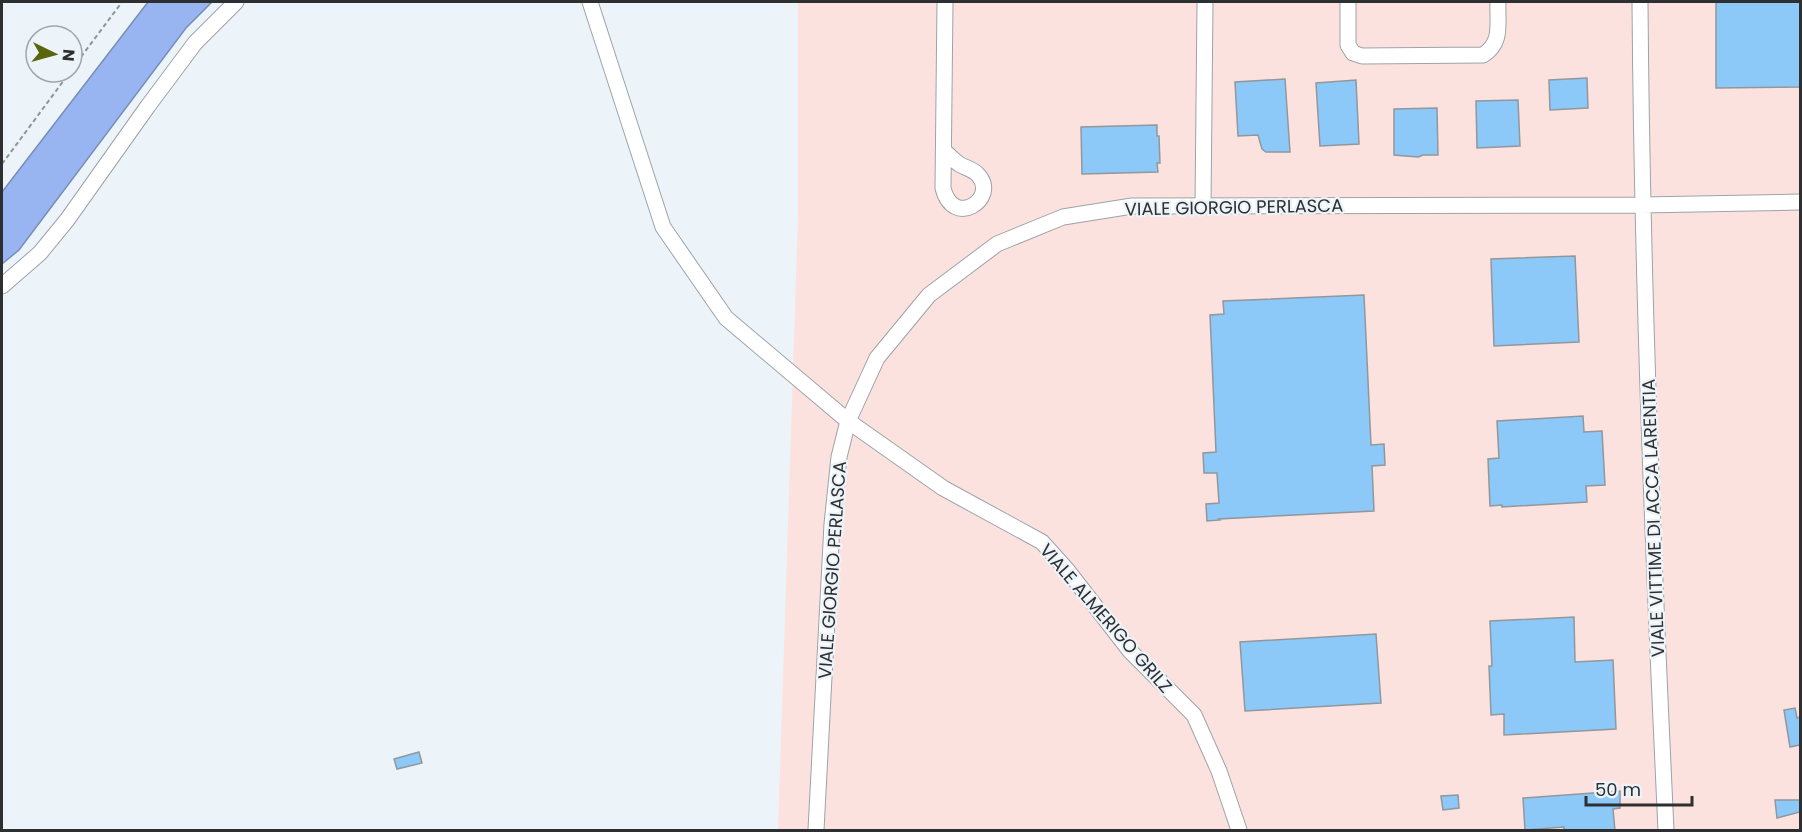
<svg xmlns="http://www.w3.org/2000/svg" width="1802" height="832" font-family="Poppins,sans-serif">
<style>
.industrial{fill:#fce2de}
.water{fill:#98b5f2;stroke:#788db8;stroke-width:1.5}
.building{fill:#8cc9f9;stroke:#91979c;stroke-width:1.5}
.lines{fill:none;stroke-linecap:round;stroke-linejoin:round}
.street-casing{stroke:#9da3a8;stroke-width:17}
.path{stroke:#919699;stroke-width:2;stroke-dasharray:4.5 3;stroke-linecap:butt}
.street{stroke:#fff;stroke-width:15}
.labels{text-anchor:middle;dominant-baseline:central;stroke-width:4.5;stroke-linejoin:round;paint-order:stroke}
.street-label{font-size:18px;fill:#2d2f31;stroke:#edf4f9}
</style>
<rect width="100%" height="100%" fill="#edf4f9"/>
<path class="industrial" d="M798 2H1800V830H778L798 216Z"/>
<path class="water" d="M148 2H212L186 28 19 250 2 264V192Z"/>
<path class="building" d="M1716 2H1800V87L1716 88Z
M1587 78 1588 108 1550 110 1549 80Z
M1285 79 1290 152H1266L1262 149 1258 135 1238 136 1235 82Z
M1356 80 1359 144 1320 146 1316 83Z
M1518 100 1520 146 1477 148 1476 101Z
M1437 108 1438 155H1423L1418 157 1394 155V109Z
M1157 125V136H1159L1160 163H1157L1158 172 1082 174 1081 127Z
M1575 256 1579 342 1494 346 1491 259Z
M1364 295 1371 445 1384 444 1385 465 1372 466 1374 511 1219 519 1220 520 1207 521 1206 504 1219 503 1217 473H1204L1203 453 1216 452 1210 315 1224 314 1223 301Z
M1583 416 1584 432 1602 431 1605 485 1586 486 1587 502 1502 507V505L1490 506 1488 459 1499 458 1497 421Z
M1574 617 1575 662 1613 660 1616 729 1504 735V714L1491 715 1489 666H1492L1490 621Z
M1376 634 1381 703 1245 711 1240 642Z
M1795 708 1797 718 1800 717V745L1790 747 1784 710Z
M419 752 422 763 397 769 394 759Z
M1620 791V808L1613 809 1615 831H1564V827L1525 830 1523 798Z
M1458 795 1459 808 1443 810 1441 796Z
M1775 800H1800V812L1777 818Z"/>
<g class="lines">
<g class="street-casing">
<path id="street" d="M590 2 663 227 726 318 848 421 943 488 1042 542 1068 571 1130 651 1194 715 1219 771 1239 830
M1348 2V45L1353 53 1362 56 1483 55C1503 43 1497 23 1498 2
M1640 2C1642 278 1653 554 1666 830
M944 151C949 155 953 160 959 164 965 168 974 169 979 176 998 199 953 229 943 188L945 2
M1203 205 1205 2
M2 286 40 253 67 220 148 106 195 43 236 2
M816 830 832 524 839 457 848 421 877 358 929 295 997 244 1063 217 1132 206 1641 205 1800 202"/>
</g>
<path class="path" d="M72 69 122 2
M2 164 70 72"/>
<use href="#street" class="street"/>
</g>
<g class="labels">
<g class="street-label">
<text transform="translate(1234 207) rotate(-1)">VIALE GIORGIO PERLASCA</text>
<text transform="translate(1653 518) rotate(-92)">VIALE VITTIME DI ACCA LARENTIA</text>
<text transform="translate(832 570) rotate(-86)">VIALE GIORGIO PERLASCA</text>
<text transform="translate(1106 618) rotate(49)">VIALE ALMERIGO GRILZ</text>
</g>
</g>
<rect width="1802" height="832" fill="none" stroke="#2d2f31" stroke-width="6"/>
<g transform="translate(54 54) rotate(95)"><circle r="28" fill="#edf4f9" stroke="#a0a5a9" stroke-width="1.5"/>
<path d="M0-4.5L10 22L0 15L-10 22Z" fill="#59660c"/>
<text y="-9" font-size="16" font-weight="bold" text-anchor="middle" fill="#2d2f31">N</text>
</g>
<path d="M1586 796v9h106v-9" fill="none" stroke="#2d2f31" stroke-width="3"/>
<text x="1595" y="796" font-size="18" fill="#2d2f31" stroke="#edf4f9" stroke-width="4.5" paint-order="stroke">50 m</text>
</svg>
